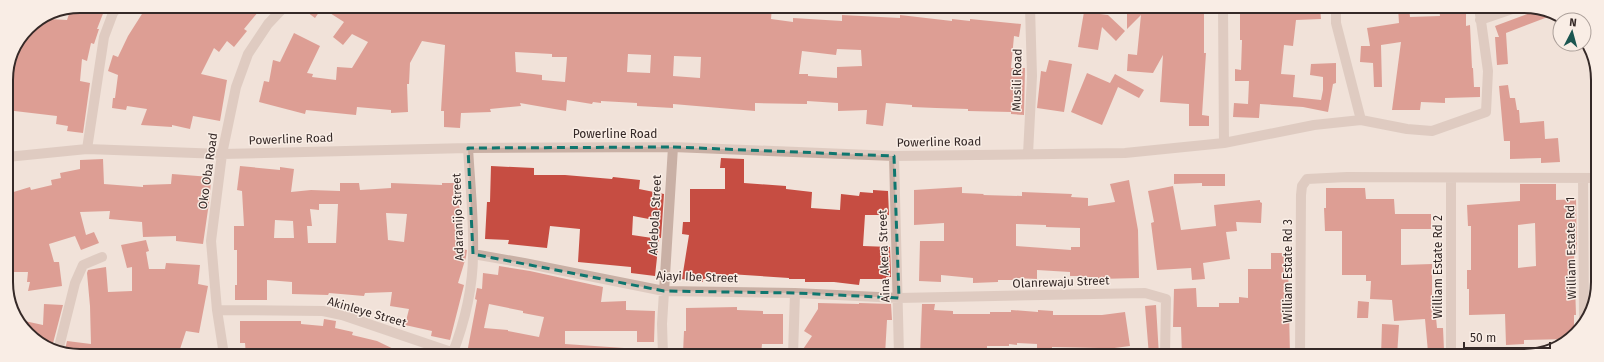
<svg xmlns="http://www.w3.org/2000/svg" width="1604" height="362" font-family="'Fira Sans',sans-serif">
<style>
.building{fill:#c64d42;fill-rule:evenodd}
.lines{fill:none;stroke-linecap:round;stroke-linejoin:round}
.minor{stroke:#c9b0a5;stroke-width:10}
.marked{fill:none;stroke:#0f766e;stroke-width:3;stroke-dasharray:8 5;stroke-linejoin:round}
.labels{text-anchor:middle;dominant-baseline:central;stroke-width:3;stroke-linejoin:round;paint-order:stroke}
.street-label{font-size:12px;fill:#352927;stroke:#f9ede5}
.rim{fill:none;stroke:#352927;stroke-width:2}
</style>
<rect width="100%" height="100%" fill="#f1e2d9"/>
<path class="building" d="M80 6H106L97 29H99L94 44 91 43 87 61 82 59 80 81 90 83 83 133 67 131 68 126 56 124 57 116 6 110 9 68 28 28 49 13V19L67 20 71 8Z
M147 6H263L244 29 247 31 234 47 227 41 219 52 214 48 201 74 227 80 220 121 193 116 190 129 172 125V127L141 125 147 109 127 106 126 110 112 108 113 98H115L118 75 108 71 113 55 118 57 128 36Z
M299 6H436L434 8 460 9V12L479 13V8L497 9 496 13H531L532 10 553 12V7L632 10 633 7H652V11L679 13V11L706 12V7L725 8 724 13 742 14 743 7 762 8V7H772L771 19 793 22V18L842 21V15L900 18V15L952 21V19L970 21V19L1021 24 1019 37 1014 36 1011 68H1025L1024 115 1011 114V112L968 111V109L936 108 912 107V105L886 103 883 126 866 124 867 110 838 111V103L807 101V104L755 103V111L673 104V108L637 106V103L601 101V103L593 102 592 104 567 100 566 111 520 103 521 106 490 109 491 112 461 113 460 128 444 127V111H441L445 45 422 41 410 63 409 84H407L408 112 391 113V110L357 107 356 115 306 110 305 114 259 102 264 81 269 82 273 60 280 62 294 33 320 46 307 73 313 74 312 77 336 80 337 67 352 68 368 42 352 34 343 45 333 37 344 22 322 8 315 18ZM837 49 861 50 862 66 837 67V78L808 76V74H799L802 51 836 55ZM515 52 552 54V57H567L565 82 542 80V75L516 72ZM628 54 651 55 650 73 627 72ZM674 56 701 57 700 78 673 76Z
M1127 7H1204V53H1206L1202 115 1209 116V126H1189V104L1160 102 1163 55 1153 73 1127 71 1128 54 1137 55 1141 15 1127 29Z
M1240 7H1320L1321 19 1296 20 1293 46 1284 45 1281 74 1295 75 1293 97 1321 100 1323 90V77L1310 75 1311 64 1336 63V83L1333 84 1328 112 1303 107 1260 104 1259 118 1233 117 1234 103 1248 104 1249 81H1235V69L1241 70 1242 40H1240Z
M1398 7H1409L1410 17 1440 16 1439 7H1466V26L1470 25 1472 68H1473L1474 87H1480V97L1445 98V103L1421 102 1420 110H1392L1401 42 1381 45 1382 87H1374L1373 63 1360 62 1361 46H1370L1367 28 1399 23Z
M1541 9 1553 15 1506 33 1508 64 1497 65 1495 37H1499L1495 26Z
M1084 12 1108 15 1125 31 1116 41 1102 27 1098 50 1078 47Z
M1049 60 1072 64 1064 112 1037 108 1041 71 1046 72Z
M1087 73 1110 83 1115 74 1144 90 1139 98 1118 87 1102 125 1071 112Z
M1508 85 1510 98H1515L1517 110H1519L1520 123 1544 121 1545 139 1558 138 1560 162 1541 163V158L1510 159V141H1504L1499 86Z
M721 158 744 159V183L786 186V189L812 192 811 208 840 210 841 194 859 196 860 192 873 193V190L888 191 889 215H865L863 246 890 247 891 277H886V279H860L859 285 834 282H805V279H789V278L729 274 728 282 703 279V282L682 279 689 235 682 234 683 222H690V189H725V168H720Z
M103 159 104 184 143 187V185L171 184 172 174 211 177 210 196 203 244 176 241V236L143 237 142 222 109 219 110 211 80 212 86 235 94 232 99 243 81 250 75 236 49 244 54 262H59L62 286 28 291 30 282H27L28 272H7V194L30 187 31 190 52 185 51 180 61 178 60 173 80 169V160Z
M240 166 280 170V167L294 169 291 192 311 190 340 191V183H359L360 190 391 188V183L442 185V183H460L459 224H462V249L467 250 466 257 458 283 464 285 450 340 431 336 432 331 405 325 409 309 390 306 392 292 365 293 364 296 329 293 328 295 292 294V282L267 280V300H235V285H237V250H234V226H244L242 191 237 190ZM319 204H338L336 243H308L307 226H312L310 209 319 210ZM386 213 407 214 404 242 388 240ZM275 220 293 221 294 238H274Z
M491 166 534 168V175H565L612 179 613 177 640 180 639 189 664 194 661 238 651 237 654 220 633 216 632 235 659 239 655 276 631 273V267L578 262 580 229 550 226 547 248 508 244 509 240 485 239 487 202H490Z
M1174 174H1225V186H1202V183L1174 184Z
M1129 180 1138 230 1139 278 1098 279V277H1080V276H1070V272L1037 270V279L1016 278V280H998V282L973 283V278L941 275V282L919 281 920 241H944V223L914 225V190L962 187V193L984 194 983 195 1022 196V192L1072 194 1071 197 1088 198V206L1115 202 1110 184ZM1016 224 1046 225V227L1080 228V247H1071V250L1016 246Z
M1520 184H1556V200L1576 199 1577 253 1574 254 1576 315H1574V335L1570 339 1524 340V344L1506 345 1505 314 1469 315V289H1467V270H1471V226H1468L1467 205 1520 201ZM1535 223 1536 266 1518 268V225Z
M1173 186 1181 230 1216 226 1214 205 1260 200V202L1262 203 1261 223 1236 222 1237 231 1226 232 1230 259 1203 263 1205 279 1192 280 1191 268 1157 270 1151 223 1154 222 1148 191Z
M1326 188H1365L1366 199H1394L1395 214H1431V229H1401V265L1432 264V297H1434L1437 328H1443L1444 350 1428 352 1425 319 1394 321 1392 300 1370 299 1371 281H1366V275H1342V231H1325L1324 208H1326Z
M146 240 149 251 146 252 149 269H165L166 263 200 265 198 284 208 286 199 333 186 331 178 355 64 354 67 341 91 344 90 306 87 273 88 270 106 267 108 292 132 291V267L127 268 121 245Z
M1271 253H1292V263H1288L1290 356H1182L1181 327H1173L1174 289 1196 288 1197 307H1219V303H1239V297L1248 298V269H1271Z
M499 266 530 271 603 287 601 302 626 301V310L655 311 654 342H637V331H565V344L624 348 623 355H496L480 351 478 355 467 353 477 300 475 299 477 288 482 289 483 273 498 275ZM489 304 523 311V313L544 317 539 337 508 331V330L484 328Z
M1358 301 1369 302 1368 318H1357Z
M818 303 859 304V303L891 304 892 320H887L885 355 829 352 834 355H799L812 336 804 331 818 309Z
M44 304 63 305 52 347 28 334 20 320 43 325Z
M922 304H935L934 310 953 311V314H990V312H1011V310L1038 312V310L1053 311V315H1102L1125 312 1130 346 1099 350V348L1052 347V355H1037V344L1017 343V345L1009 344V346H987V355H920Z
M1156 305 1159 356H1149L1145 306Z
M737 307V310L763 311V314H783V344H762L761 355H717L683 353 684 331H686V308Z
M324 319 336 321 335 328 353 332 352 335 377 341 406 355H246L245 343H240V321H301V324L323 326Z
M1382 324 1399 325 1397 356H1381Z"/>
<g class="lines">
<path class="minor" d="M1223 7 1224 143
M1336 7V23L1361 120
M1480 20 1518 7
M87 149 104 37 113 13 119 6
M1028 154 1032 76 1030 7
M894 156 899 355
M7 157 87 149 222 154 468 148 673 147 894 156 1125 153 1224 143 1314 125 1361 120 1407 129 1432 131 1486 112 1488 71 1479 7
M1451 178V356
M1583 178 1584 317
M473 254 524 263 664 291 795 293 899 298 1145 293 1166 299 1165 356
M217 310 323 311 342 315 460 355
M58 351 75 283 83 265 102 257
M224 355 217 310 211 241 222 154 236 87 248 54 268 24 285 6
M452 355C464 324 473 287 473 254 474 219 470 183 468 148
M663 355 662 324 673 147
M793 355 795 293
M1300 356 1301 195 1302 186 1307 179 1347 177 1597 178"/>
</g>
<path d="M0 0H1604V362H0ZM673 147 894 156 899 298 795 293 664 291 473 254 468 148Z" fill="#f1e2d9" fill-opacity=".55" fill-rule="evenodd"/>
<path class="marked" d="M673 147 894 156 899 298 795 293 664 291 473 254 468 148Z"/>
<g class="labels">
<g class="street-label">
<text transform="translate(1017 80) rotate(-89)">Musili Road</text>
<text x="615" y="134">Powerline Road</text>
<text transform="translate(291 139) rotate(-2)">Powerline Road</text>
<text transform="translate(939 142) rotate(-1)">Powerline Road</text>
<text transform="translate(208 171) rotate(-82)">Oko Oba Road</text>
<text transform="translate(655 215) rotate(-87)">Adebola Street</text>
<text transform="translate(458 217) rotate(-92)">Adaranijo Street</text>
<text transform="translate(1571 248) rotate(-91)">William Estate Rd 1</text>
<text transform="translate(884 256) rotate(-92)">Aina Akera Street</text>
<text transform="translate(1438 267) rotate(-90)">William Estate Rd 2</text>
<text transform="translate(1288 271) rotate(-90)">William Estate Rd 3</text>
<text transform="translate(697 277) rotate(2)">Ajayi Ibe Street</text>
<text transform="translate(1061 282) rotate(-2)">Olanrewaju Street</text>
<text transform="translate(367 312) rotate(16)">Akinleye Street</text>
</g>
</g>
<path d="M0 0H1604V362H0ZM80 13H1524A67 67 0 0 1 1591 80V282A67 67 0 0 1 1524 349H80A67 67 0 0 1 13 282V80A67 67 0 0 1 80 13Z" fill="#f9ede5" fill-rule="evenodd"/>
<path class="rim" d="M80 13H1524A67 67 0 0 1 1591 80V282A67 67 0 0 1 1524 349H80A67 67 0 0 1 13 282V80A67 67 0 0 1 80 13Z"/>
<g transform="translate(1572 32) rotate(6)"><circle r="19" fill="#f9ede5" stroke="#ab9f99"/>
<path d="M0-3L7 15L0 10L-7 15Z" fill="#1c5651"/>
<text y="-6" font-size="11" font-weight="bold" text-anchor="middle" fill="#352927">N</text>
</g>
<path d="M1464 342v6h86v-6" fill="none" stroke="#352927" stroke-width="2"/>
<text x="1470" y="342" font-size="12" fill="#352927" stroke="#f9ede5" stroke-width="3" paint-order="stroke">50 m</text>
</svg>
